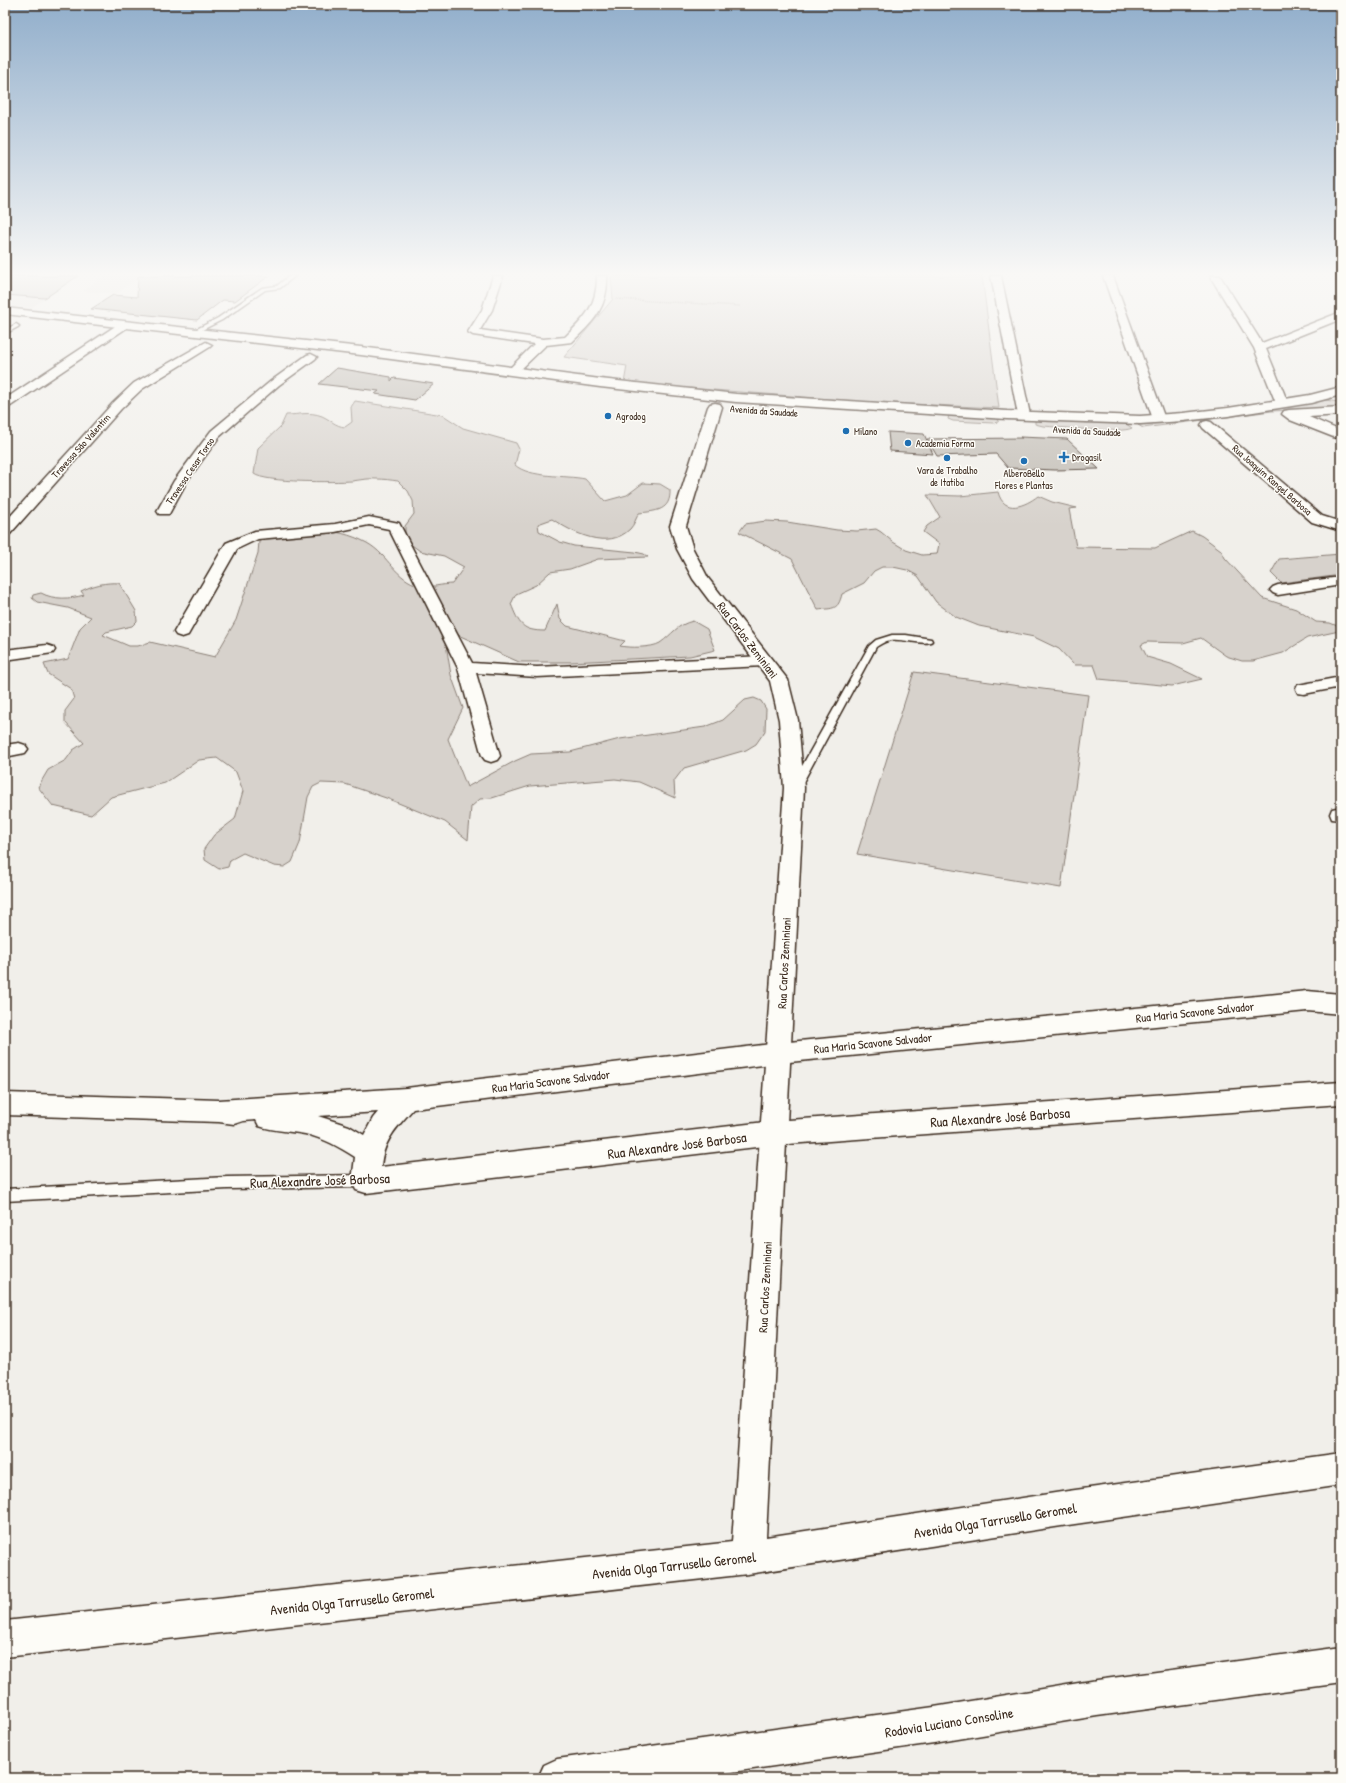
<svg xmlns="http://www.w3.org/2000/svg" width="1346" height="1783" font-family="'Patrick Hand',sans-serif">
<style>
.built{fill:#e3e0da}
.green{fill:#d7d2cc;stroke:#897e75}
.building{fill:#c1bcb4;stroke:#3b2a1e}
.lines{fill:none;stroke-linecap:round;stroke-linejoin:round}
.service-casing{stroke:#3b2a1e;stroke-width:3}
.minor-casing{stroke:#3b2a1e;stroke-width:3}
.tertiary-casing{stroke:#3b2a1e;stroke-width:3}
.secondary-casing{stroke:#3b2a1e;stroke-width:3}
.primary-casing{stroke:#3b2a1e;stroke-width:3}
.path{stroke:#3b2a1e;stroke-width:1.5;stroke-dasharray:0.5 1.5;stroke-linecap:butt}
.service{fill:#fdfcf7;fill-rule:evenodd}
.minor{fill:#fdfcf7;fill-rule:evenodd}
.tertiary{fill:#fdfcf7;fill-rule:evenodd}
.secondary{fill:#fdfcf7;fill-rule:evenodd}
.primary{fill:#fdfcf7;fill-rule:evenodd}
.poi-dot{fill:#1f6fb2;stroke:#fdfcf7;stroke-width:1.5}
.labels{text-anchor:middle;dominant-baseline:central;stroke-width:3;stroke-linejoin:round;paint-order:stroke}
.far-street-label{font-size:10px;fill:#3b2a1e;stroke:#fdfcf7}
.far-poi-label{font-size:10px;fill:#3b2a1e;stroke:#fdfcf7;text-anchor:start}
.street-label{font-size:12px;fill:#3b2a1e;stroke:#fdfcf7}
.near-street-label{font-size:14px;fill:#3b2a1e;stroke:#fdfcf7}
</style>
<rect width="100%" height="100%" fill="#f1efea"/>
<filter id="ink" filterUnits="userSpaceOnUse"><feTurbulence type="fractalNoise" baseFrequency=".025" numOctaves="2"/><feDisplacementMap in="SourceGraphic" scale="8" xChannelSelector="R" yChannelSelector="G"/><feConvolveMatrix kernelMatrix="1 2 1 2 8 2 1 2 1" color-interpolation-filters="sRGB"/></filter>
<g filter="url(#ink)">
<path class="built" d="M5 276H78L31 308 5 306Z
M104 276H141L116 294 83 291Z"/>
<path class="green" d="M611 276H982L999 408 869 402 624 383 627 366 564 357 613 299Z
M1325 400 1339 402 1341 403V408L1272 411 1143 428 1138 425 1233 414Z
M355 401 443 415 463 428 516 443 519 449 515 465C529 478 566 475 585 479L605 501 627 495 643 483 660 484 670 490C671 511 656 511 639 513 636 518 634 525 630 529 608 551 573 533 552 519L538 524 539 531 560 542 574 546 635 552 644 554 648 557 598 559 570 569 550 572 536 585 516 594 511 604C519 624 522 631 545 631L557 604 560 619 567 626 625 641 620 646C629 648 652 648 660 643 673 634 676 625 693 621L707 629 715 650 690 656 571 662H519L449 631 445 638 451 675 463 708 448 739 467 787 515 761 531 754 570 752 620 739 705 727 723 720 745 700 754 698 761 701 766 709 765 731 756 744 746 750 684 768 674 781 675 798 639 782 615 779 530 786 492 798 480 799 471 807 468 840 445 822 386 798 345 784 321 783 313 787 308 797 300 843 292 862 284 867 274 866 243 853 230 860 228 867 219 869 205 860 204 849 214 835 235 819 243 791 236 772 217 758 199 760 165 783 111 797 91 815 53 806 38 787 48 770 66 760 73 750 84 743 65 722V711L74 699 71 689 48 674 44 664 68 659 80 628 91 617 68 608 37 602 32 598 33 595 41 593C54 600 70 599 84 595L81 591C93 585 106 582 119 583L136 611 137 621 132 626 106 632 103 635 129 646H138L150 642 215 657 236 620 258 553 260 530C295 527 336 526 367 543 390 556 394 579 421 586 430 588 443 584 452 584L464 567 444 556 420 551 405 540V526L414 514 413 501 408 491 398 481C391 480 384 479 377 479 369 478 360 480 352 481 335 482 266 483 254 474L258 448 281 426 286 415C299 415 309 411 322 416 331 420 335 426 345 427L352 422 351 407Z
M949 415 998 418 999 420 998 422 993 423 953 421 948 419Z
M1040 419 1126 424 1132 428C1122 434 1058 427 1043 426L1035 424V420Z
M998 492C1004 515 1025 506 1038 496L1052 502 1077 508 1069 509 1076 547 1155 548 1192 531 1202 536 1221 550 1225 558 1262 598 1296 609 1316 622 1330 623 1340 627 1339 631 1307 638 1283 653 1253 661H1242L1226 656 1201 638 1183 643 1147 642 1141 645 1147 657 1171 664 1202 679 1172 686 1099 679 1094 665H1074L1059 649 1034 637 979 626 956 617 936 602 918 576 907 570 893 567H882L874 571 864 583 842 594C838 610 834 608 818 610L792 559 739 532 745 524 766 521 787 522 837 530 857 531 876 529 881 532 893 542 906 550 922 555 937 554 939 544 923 532 927 526 940 517 927 495 960 496Z
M1341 554V575L1281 583 1271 573 1279 559Z
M914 672 1088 695 1061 888 857 854Z"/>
<path class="building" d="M5 276H78L45 298 5 295Z
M138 276H269L235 301 223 300 197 320 91 309 113 295 137 297Z
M337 368 391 377V381L394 378 434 384 415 400 375 394 379 391 319 384Z
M888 432 924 434 933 454 890 451Z
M1020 437 1067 439 1099 469 1055 470 1008 468 996 454 937 456 927 439 1022 438Z"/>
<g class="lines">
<g class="service-casing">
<path id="service" d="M289 276H295L280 288 265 290 222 320 196 333 191 332 218 318 262 288 277 286Z
M16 324 19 326 18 327 5 334V330Z
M892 635H906L931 639 932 641C926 646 901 638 891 640 885 641 881 644 876 647L802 784 800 786H794L792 784 869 646 876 640Z
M366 1175 370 1177 372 1181 370 1185 366 1187 227 1189 5 1201V1189L227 1177Z"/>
</g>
<g class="minor-casing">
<path id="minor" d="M493 276H503L492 310 480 330 543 339 565 337C585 318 597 306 597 276H607C608 308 593 322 572 342L546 345 517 373H509L507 371 534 344 473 335 468 332 482 310Z
M991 276H1001L1030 415 1028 418H1020L1018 415Z
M1103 276H1113L1165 419 1163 422H1155L1153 419Z
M1210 276H1220L1262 343 1341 312V319L1266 349 1288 403 1286 406H1278L1276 403 1254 348Z
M124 322 129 325 128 327 9 407 5 408V399L120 323Z
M206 342 212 345 210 347 142 389 121 409 10 534 5 535V522L113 403 134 383Z
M311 354 317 357 315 359 279 385 219 437 187 481 169 514H159L157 511 174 481 211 431 271 381 307 355Z
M1207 421 1211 422 1322 516 1341 522V531L1312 522 1203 428 1201 425 1203 422Z
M369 517 399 523 472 663 537 667 764 656 770 658 772 661 770 664 764 666 537 677 476 673 500 756 497 760 491 762 485 760 482 756 458 668 389 529 369 525 335 532 258 539 237 549 188 635 182 637 176 635 174 632 226 543 255 531 335 524Z
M1341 577V585L1278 595 1273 593 1270 590 1273 587 1278 585Z
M47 645 53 647 55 650 53 653 5 660V650Z
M1341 677V687L1304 694 1298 693 1296 689 1298 685Z
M19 743 25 745 28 749 25 753 5 757V745Z
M1341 807V820L1332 819 1330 814 1332 809Z"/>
</g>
<g class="tertiary-casing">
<path id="tertiary" d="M715 403 720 404 722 407 686 526 693 549 708 578 788 680 798 720 804 788 766 1537 1068 1491 1341 1453V1485L1068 1525 748 1574 5 1657V1621L732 1542 784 788 779 720 770 681 693 579 677 549 670 526 708 407 710 404Z"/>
</g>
<g class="secondary-casing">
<path id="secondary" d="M5 308 361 347 600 379 736 394 1007 411 1140 416 1183 413 1228 408 1310 395 1341 387V395L1311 403 1228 416 1183 421 1140 424 1007 419 736 402 600 387 361 355 5 314Z
M1341 407V415L1309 417 1341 431V440L1290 420 1282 414 1284 411 1289 410Z
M1307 991 1341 994V1014L1307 1011 779 1063 413 1109C396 1128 383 1141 381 1167L774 1121 1341 1082V1104L774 1145 366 1193 356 1190 352 1181 355 1157C339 1147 324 1138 305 1134 289 1131 274 1131 259 1126L256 1120 243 1121 234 1124 219 1122 5 1115V1093L219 1100 406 1088 779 1043ZM378 1112 373 1118 364 1135 349 1126 318 1116Z"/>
</g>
<g class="primary-casing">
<path id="primary" d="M1341 1647V1683L1097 1716 934 1743 690 1778H538L544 1765 557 1759 934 1707 1097 1680Z"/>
</g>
<path class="path" d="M615 299 740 306"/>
<use href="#service" class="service"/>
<use href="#minor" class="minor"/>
<use href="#tertiary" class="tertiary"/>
<use href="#secondary" class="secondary"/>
<use href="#primary" class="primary"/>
</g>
</g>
<linearGradient id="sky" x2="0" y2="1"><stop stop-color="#91aecb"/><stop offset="0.52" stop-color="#f9f8f6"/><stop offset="1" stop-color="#f9f8f6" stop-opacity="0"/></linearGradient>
<rect width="1346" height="526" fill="url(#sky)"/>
<g class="poi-dot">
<circle cx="608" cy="416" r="4"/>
<circle cx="846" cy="431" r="4"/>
<circle cx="908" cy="443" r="4"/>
<path d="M1062 451h4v4h4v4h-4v4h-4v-4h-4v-4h4z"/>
<circle cx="947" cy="458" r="4"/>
<circle cx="1024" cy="461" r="4"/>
</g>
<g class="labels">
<g class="far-street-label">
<text transform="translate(764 411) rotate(4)">Avenida da Saudade</text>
<text transform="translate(1087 431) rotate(3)">Avenida da Saudade</text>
<text transform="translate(81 446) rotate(-48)">Travessa São Valentim</text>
<text transform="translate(190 471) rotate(-56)">Travessa Cesar Torso</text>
<text transform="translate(1272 480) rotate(41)">Rua Joaquim Rangel Barbosa</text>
</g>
<g class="far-poi-label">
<text x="616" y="416">Agrodog</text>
<text x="854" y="431">Milano</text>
<text x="916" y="443">Academia Forma</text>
<text x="1072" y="457">Drogasil</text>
<text x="947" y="470" text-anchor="middle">Vara de Trabalho<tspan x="947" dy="12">de Itatiba</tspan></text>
<text x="1024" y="473" text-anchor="middle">AlberoBello<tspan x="1024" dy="12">Flores e Plantas</tspan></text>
</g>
<g class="street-label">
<text transform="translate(748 640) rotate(53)">Rua Carlos Zeminiani</text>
<text transform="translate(784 963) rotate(-87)">Rua Carlos Zeminiani</text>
<text transform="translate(1195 1012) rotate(-6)">Rua Maria Scavone Salvador</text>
<text transform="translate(873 1043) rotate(-6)">Rua Maria Scavone Salvador</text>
<text transform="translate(551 1081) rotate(-7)">Rua Maria Scavone Salvador</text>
<text transform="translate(765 1287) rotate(-87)">Rua Carlos Zeminiani</text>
</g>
<g class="near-street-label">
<text transform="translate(1000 1117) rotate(-4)">Rua Alexandre José Barbosa</text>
<text transform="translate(677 1145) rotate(-7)">Rua Alexandre José Barbosa</text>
<text transform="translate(320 1180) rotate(-2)">Rua Alexandre José Barbosa</text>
<text transform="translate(995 1520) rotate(-9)">Avenida Olga Tarrusello Geromel</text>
<text transform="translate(674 1565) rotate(-6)">Avenida Olga Tarrusello Geromel</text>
<text transform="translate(352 1601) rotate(-6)">Avenida Olga Tarrusello Geromel</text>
<text transform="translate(949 1722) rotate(-9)">Rodovia Luciano Consoline</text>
</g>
</g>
<rect width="1346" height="1783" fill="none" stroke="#fdfcf7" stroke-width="20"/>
<rect x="10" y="10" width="1326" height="1763" fill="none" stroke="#3b2a1e" stroke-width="1.5" filter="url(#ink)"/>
</svg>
